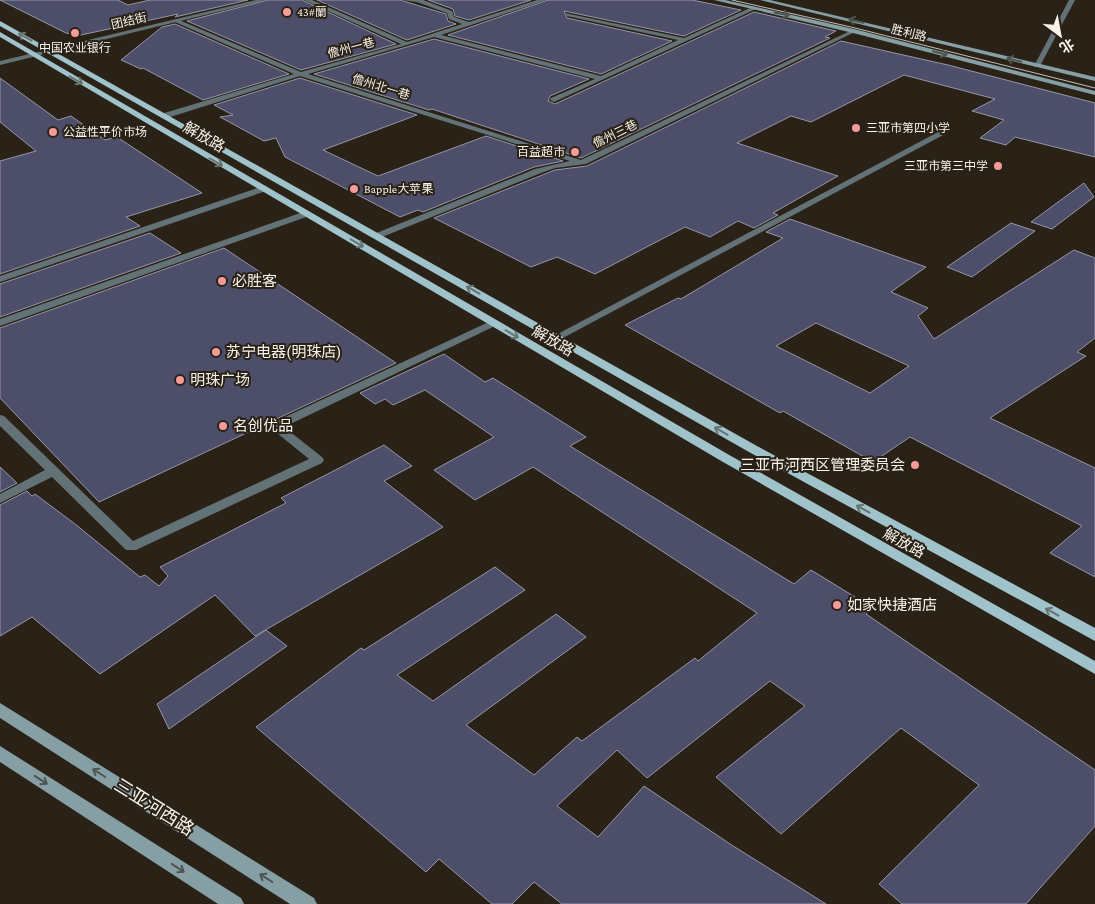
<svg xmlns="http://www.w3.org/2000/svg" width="1095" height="904" font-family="'Crimson Pro','Noto Sans SC',serif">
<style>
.building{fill:#4d4e69;stroke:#9696a6;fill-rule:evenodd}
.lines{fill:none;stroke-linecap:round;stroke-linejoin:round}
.minor{fill:#627276;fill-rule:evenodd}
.tertiary{fill:#627276;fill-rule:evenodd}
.secondary{fill:#859fa5;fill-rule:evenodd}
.primary{fill:#a0c2ca;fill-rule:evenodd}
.tram{stroke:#c5bfb7;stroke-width:1}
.oneway{stroke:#4e5450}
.oneway2{stroke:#657270}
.poi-dot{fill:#f59b9a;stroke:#2a2217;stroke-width:2}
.labels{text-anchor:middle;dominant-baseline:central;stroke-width:4;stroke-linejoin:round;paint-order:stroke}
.far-poi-label{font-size:12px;fill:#f7f2ea;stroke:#2a2217;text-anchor:start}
.far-street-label{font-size:12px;fill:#f7f2ea;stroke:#2a2217}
.street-label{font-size:15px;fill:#f7f2ea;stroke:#2a2217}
.poi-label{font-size:15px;fill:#f7f2ea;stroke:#2a2217;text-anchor:start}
.near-street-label{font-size:18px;fill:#f7f2ea;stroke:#2a2217}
</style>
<rect width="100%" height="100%" fill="#2a2217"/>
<path class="building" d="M0 0H118L128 5 150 0H248L175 17 178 14 81 35 66 33Z
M268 0H302L396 44 301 70 187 21Z
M317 0H400L446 14 448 21 456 24 407 40Z
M428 0H531L469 20 455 16 453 9Z
M548 0H692L741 10 684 36 564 11 567 18 672 41 601 74 448 35Z
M754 12 836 31 825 37 830 38 581 158 432 109 429 110 314 74 434 39 589 79 550 96 548 101 555 104Z
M175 24 289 74 203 100 143 68 141 69 121 60 162 27Z
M841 41 948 65 1095 103V157L1015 137 1006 145 980 138 1004 120 972 111 995 99 904 75 811 122 791 116 737 143 838 176 773 213 778 215 754 228 738 221 710 237 685 227 595 274 557 257 531 267 434 218 555 170 587 166Z
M0 78 58 120 71 116 105 140 117 137 202 193 126 217 140 226 0 274V161L36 151 0 122Z
M300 78 417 115 323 150 378 176 486 136 563 161 534 167 423 212 418 210 400 217 285 157 276 138 264 141 220 117 233 115 214 105Z
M1084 183 1094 197 1052 229 1031 222Z
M790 219 926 267 891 292 928 308 918 316 934 339 1074 250 1095 258V338L1077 352 1086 356 990 418 1095 468V577L1050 553 1082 526 910 437 873 462 783 411 780 413 625 325 678 298 681 299 783 238 766 232ZM816 323 909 366 870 393 776 346Z
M1011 223 1035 231 972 277 947 267Z
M150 233 181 253 0 317V284Z
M224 248 396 363 99 502 0 398V328Z
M444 354 485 382 493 378 586 437 570 446 794 584 811 570 873 608 866 614 1095 770V826L1026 904H902L879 884 979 785 901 728 781 834 716 777 805 706 770 681 647 778 617 750 557 806 598 837 644 786 730 844 826 904H562L534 882 512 904H492L439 859 426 872 256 727 361 648 364 650 495 567 525 590 397 675 433 701 556 614 586 637 466 725 534 775 577 737 582 741 695 658 698 661 757 613 533 467 475 500 434 470 494 437 425 390 393 405 385 399 375 404 360 393Z
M384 445 412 466 384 481 443 527 255 636 215 595 100 674 32 617 0 636V505L27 491 32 496 35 494 75 524 140 577 145 575 159 586 168 576 160 567 286 503 281 498Z
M0 467 17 483 0 492Z
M266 630 287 646 169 729 157 704Z"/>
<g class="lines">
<path class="minor" d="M304 0H312L407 42 462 24 449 19 447 13 417 2 402 0H423L452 11 454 17 469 22 537 0H546L441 35 601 76 678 40 567 16 565 13 684 38 752 7H756V9L554 102 550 100 551 98 595 79 434 37 308 74 581 160 852 30 857 31 586 164 555 168 541 173 377 239 374 238V234L535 169 570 161 300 76 167 118H161V114L294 74 175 22V20H179L301 72 401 44Z
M940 131 947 133 561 339 557 340 552 337Z
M263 186 266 187V191L0 282V276Z
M306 211 311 214 309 216 0 326V319Z
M493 320 497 321 498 323 497 325 284 427 322 457 324 460 322 463 136 550H126L52 477 0 503V494L45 470 0 426V415L4 416 133 541 309 459 272 429 270 426 272 423Z"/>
<path class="tertiary" d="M256 0H266L0 65V61Z
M1069 0H1075L1040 66 1035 67 1034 66Z"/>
<path class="secondary" d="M714 0H725L854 29 1095 91V95L853 33Z
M760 0H770L1095 77V81Z
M0 703 314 898 317 904H290L0 718Z
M0 746 241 898 244 904H218L0 762Z"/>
<path class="primary" d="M0 21 757 446 1095 628V641L749 452 0 26Z
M0 32 731 456 1095 661V674L723 462 0 37Z"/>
<path class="tram" d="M732 0 851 27 1095 88"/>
</g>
<defs><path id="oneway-shaft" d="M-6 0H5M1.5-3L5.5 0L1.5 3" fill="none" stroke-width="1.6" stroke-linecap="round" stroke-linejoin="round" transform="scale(1.25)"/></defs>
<g class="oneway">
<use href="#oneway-shaft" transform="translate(782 14) rotate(12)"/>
<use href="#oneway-shaft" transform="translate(856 21) rotate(-166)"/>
<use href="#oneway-shaft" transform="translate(940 53) rotate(14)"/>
<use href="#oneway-shaft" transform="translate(1014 60) rotate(-166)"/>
<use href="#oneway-shaft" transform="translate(99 773) rotate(-148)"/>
<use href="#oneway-shaft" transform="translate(41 780) rotate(33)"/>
<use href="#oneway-shaft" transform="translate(178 868) rotate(33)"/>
<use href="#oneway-shaft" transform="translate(266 878) rotate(-148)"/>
</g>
<g class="oneway2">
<use href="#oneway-shaft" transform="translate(25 37) rotate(-151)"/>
<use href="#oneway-shaft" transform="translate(76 80) rotate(30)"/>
<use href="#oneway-shaft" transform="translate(216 162) rotate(30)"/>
<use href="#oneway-shaft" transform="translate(357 243) rotate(30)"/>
<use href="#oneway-shaft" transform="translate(473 290) rotate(-151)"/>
<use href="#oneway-shaft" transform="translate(512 334) rotate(30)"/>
<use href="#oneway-shaft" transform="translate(721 431) rotate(-150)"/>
<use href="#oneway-shaft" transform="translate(863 509) rotate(-151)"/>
<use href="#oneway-shaft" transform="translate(1052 612) rotate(-151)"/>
</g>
<g class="poi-dot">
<circle cx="287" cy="12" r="5"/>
<circle cx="75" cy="33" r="5"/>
<circle cx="856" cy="128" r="5"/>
<circle cx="53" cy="132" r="5"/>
<circle cx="575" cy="152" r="5"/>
<circle cx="998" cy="166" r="5"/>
<circle cx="354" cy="189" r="5"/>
<circle cx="222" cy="281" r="5"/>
<circle cx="216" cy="352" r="5"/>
<circle cx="180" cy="380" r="5"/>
<circle cx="223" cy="426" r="5"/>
<circle cx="915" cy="465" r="5"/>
<circle cx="837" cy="605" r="5"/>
</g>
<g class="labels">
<g class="far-poi-label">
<text x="297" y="12">43#蘭</text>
<text x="75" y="48" text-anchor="middle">中国农业银行</text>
<text x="866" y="128">三亚市第四小学</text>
<text x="63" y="132">公益性平价市场</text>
<text x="565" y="152" text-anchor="end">百益超市</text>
<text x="988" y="166" text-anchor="end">三亚市第三中学</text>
<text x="364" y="189">Bapple大苹果</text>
</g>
<g class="far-street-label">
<text transform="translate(129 21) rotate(-13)">团结街</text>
<text transform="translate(909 33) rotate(14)">胜利路</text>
<text transform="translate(351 48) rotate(-15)">儋州一巷</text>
<text transform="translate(381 87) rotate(17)">儋州北一巷</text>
<text transform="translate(615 134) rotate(-26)">儋州三巷</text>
</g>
<g class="street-label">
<text transform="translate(204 137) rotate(30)">解放路</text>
<text transform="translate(553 341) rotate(30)">解放路</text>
<text transform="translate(904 543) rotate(29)">解放路</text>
</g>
<g class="poi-label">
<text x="232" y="281">必胜客</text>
<text x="226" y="352">苏宁电器(明珠店)</text>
<text x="190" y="380">明珠广场</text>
<text x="233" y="426">名创优品</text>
<text x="905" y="465" text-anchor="end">三亚市河西区管理委员会</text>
<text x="847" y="605">如家快捷酒店</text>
</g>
<g class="near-street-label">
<text transform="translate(154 807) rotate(32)">三亚河西路</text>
</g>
</g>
<g transform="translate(1060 35) rotate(148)" stroke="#2a2217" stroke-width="4" paint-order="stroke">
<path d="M0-4L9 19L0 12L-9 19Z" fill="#f7f2ea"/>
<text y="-8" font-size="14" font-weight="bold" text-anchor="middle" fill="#f7f2ea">北</text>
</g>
</svg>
